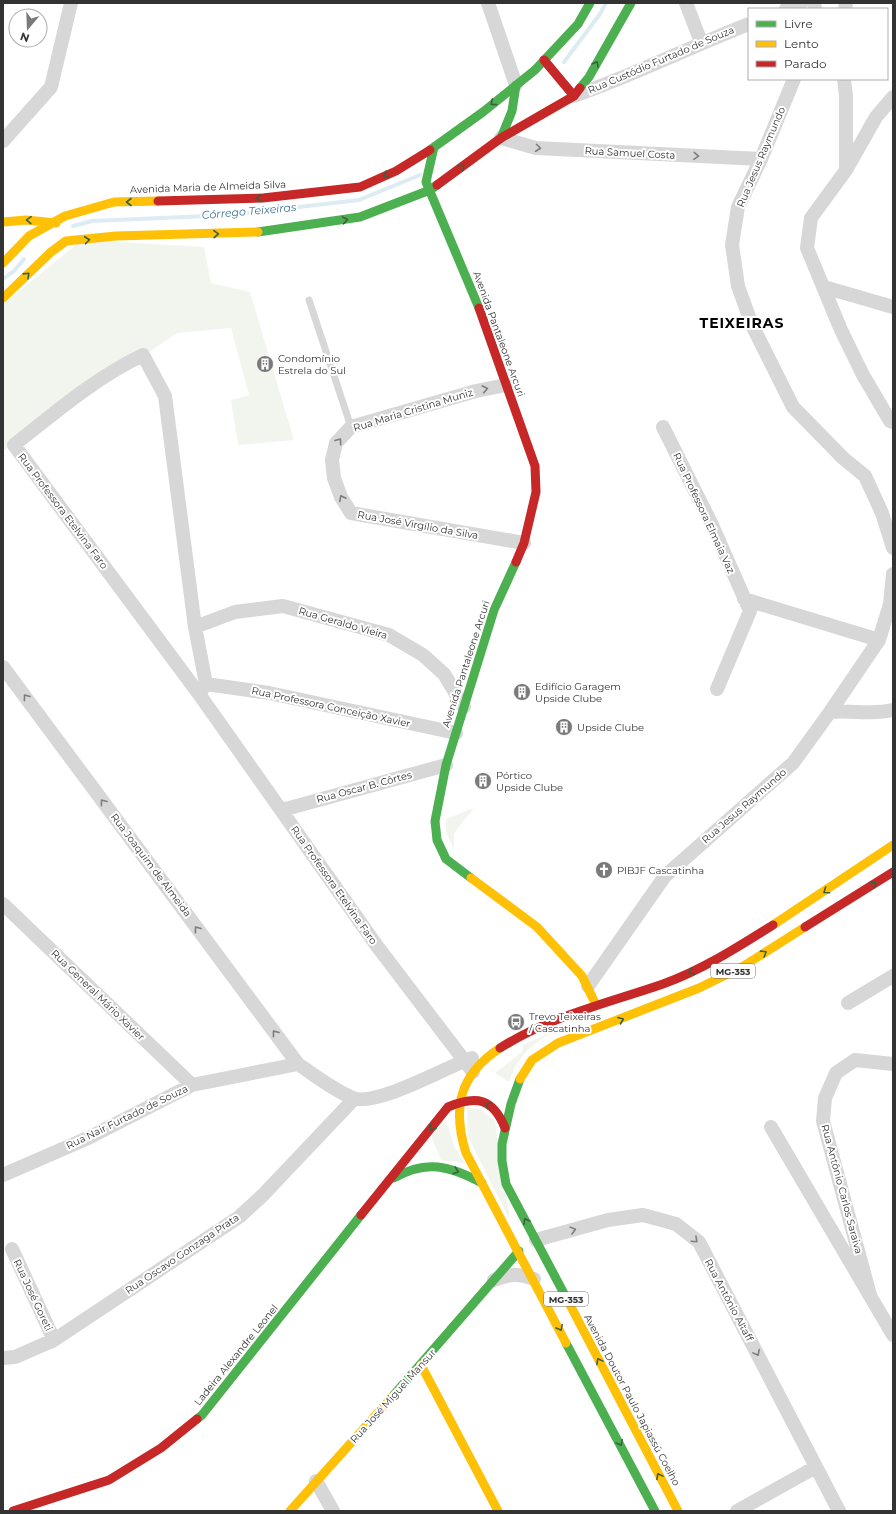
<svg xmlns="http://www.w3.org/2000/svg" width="896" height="1514" font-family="Montserrat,sans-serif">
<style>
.green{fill:#f1f5ed}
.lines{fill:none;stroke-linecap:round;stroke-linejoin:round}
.stream{stroke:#ddebf3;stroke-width:4}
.lane{stroke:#d7d7d7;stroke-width:7}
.street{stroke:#d7d7d7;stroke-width:14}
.fast{stroke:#4caf50;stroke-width:9}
.slow{stroke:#ffc107;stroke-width:9}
.jam{stroke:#c62828;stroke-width:9}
.oneway{stroke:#3c5e3d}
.oneway2{stroke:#7d7d7d}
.labels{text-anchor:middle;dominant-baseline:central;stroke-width:4;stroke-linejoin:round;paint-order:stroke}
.shield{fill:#fff;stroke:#707070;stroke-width:1}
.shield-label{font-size:9px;font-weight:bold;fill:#333}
.street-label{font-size:10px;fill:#333;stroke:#fff}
.poi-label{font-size:10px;fill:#333;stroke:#fff;text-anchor:start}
.water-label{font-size:11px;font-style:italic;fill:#3f7597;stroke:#fff}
.district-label{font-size:14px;font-weight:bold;letter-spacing:1px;fill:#000;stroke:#fff}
</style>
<rect width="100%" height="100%" fill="#fff"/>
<path class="green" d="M82 240 204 247 211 283 250 292 294 440 238 445 231 400 249 395 231 328 177 333 14 445 3 450V304Z
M474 808 457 829 454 834V849L446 832V819Z
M569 1024C539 1039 520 1049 509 1082L495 1073 522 1052 523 1045Z
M467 1107 481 1110 495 1121 510 1220 468 1137Z
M446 1120 454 1146 465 1163 441 1160 431 1136Z"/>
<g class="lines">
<path class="stream" d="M564 62 600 14 606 3
M73 226 92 221 231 215 359 200 420 175
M3 279 14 271 24 259"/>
<path class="lane" d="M309 300 351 427"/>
<path class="street" d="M488 3 516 85
M686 3 701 42
M814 3 815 9
M786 9 801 3
M845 9 846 3
M794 79 761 159 738 207 732 245 738 286 752 325 793 407 843 458 865 476 882 513 893 548
M844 79 846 96V170
M574 96C634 75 690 47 749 24
M893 97 876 117 846 170 811 218 807 248 841 330 863 375 890 421 893 422
M501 138 536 148 761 159
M3 141 51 87 71 3
M824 287 893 307
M506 385 476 391 351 427 336 443 332 460 334 478 341 497 351 513 524 543
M663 427 712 525 750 611 717 689
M744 599 879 640
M195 627 235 612 283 606 389 635 423 655 444 674 464 707
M3 667 298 1064
M206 684 269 693 456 733
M199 694 14 445C56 412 95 378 143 355L165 396 195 627 206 684 199 694 377 946 473 1072
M830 712C851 710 873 715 893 710
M282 810 446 765
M3 904 192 1085
M588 986 665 876 793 763 830 712 879 640 890 604 893 574
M848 1003 893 976
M771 1127 893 1335
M3 1175 88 1138 192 1085 298 1064C316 1076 333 1090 353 1098 377 1107 446 1067 472 1058
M536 1240 608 1220 643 1215 676 1224 699 1242 839 1511
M12 1249 54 1340
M494 1280C509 1274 519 1273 534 1279
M870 1295 823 1121 825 1098 836 1073 855 1060 893 1064
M3 1358 15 1357 54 1340 239 1217 263 1195 354 1099
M316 1481 333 1511
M737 1511 816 1467"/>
<path class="fast" d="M580 88 589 77 631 3
M501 138 512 111 516 85
M434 147 426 182 479 308
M430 150 483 112 535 70 578 24 590 3
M258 232 360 217 430 190 437 185
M471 878 446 859 437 840 435 821 446 765 494 610 516 562
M520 1079 511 1104 502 1144V1161L506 1184 569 1303
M394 1178C426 1159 450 1166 482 1183
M566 1343 655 1511
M392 1397 519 1251
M197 1419 202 1415 361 1215"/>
<path class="slow" d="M3 222 26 220 56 223
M3 263 29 236 65 216 114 202 158 201
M3 298 51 252 66 241 116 236 258 232
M471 878 537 927 582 976 596 1005
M773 925 893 845
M500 1048C459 1075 452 1108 466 1153L566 1343
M520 1079 532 1060 558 1043 699 988 742 967 805 927
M569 1303 678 1511
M421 1365 498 1511
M290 1511 392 1397"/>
<path class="jam" d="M544 60 574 96
M437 185 501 138 574 96 580 88
M158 201 263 198 360 187 396 171 430 150
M479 308 535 466 536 492 524 543 516 562
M805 927 893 872
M500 1048C551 1016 608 1003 663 984 702 970 738 947 773 925
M361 1215 448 1107C476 1095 493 1098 505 1128
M13 1511 109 1480 161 1448 197 1419"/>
</g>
<defs><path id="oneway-chevron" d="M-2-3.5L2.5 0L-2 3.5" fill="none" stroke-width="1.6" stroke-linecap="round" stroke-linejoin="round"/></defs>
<g class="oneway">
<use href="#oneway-chevron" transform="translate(596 64) rotate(-60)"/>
<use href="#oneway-chevron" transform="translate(493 103) rotate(141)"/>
<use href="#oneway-chevron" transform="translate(462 167) rotate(-37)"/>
<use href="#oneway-chevron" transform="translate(386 175) rotate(156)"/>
<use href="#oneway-chevron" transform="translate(259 198) rotate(177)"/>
<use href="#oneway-chevron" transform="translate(129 202) rotate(180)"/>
<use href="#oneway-chevron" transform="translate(29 220) rotate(-177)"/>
<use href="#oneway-chevron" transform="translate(345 220) rotate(-10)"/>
<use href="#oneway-chevron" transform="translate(216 234) rotate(-2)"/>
<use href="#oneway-chevron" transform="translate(87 240) rotate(-7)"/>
<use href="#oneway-chevron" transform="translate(27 275) rotate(-44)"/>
<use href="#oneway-chevron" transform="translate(874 884) rotate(-32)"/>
<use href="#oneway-chevron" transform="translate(826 891) rotate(145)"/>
<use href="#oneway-chevron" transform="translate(764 953) rotate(-32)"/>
<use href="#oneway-chevron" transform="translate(691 972) rotate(155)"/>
<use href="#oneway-chevron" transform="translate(621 1020) rotate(-21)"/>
<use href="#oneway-chevron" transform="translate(488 1105) rotate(-149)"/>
<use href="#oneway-chevron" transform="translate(432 1128) rotate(128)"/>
<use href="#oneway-chevron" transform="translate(456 1171) rotate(17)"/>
<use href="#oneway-chevron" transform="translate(526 1221) rotate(-118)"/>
<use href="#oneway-chevron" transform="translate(560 1328) rotate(62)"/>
<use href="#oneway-chevron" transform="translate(599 1361) rotate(-118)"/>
<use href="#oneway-chevron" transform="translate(620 1443) rotate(62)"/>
<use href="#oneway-chevron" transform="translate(659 1476) rotate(-118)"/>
</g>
<g class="oneway2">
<use href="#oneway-chevron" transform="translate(538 148) rotate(7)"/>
<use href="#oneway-chevron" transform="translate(696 156) rotate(3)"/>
<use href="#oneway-chevron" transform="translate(485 389) rotate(-11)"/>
<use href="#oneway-chevron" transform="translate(339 441) rotate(-54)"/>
<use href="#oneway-chevron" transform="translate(342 498) rotate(-117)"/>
<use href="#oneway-chevron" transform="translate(26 697) rotate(-127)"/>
<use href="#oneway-chevron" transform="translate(103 802) rotate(-127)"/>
<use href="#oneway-chevron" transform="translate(197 929) rotate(-127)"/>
<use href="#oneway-chevron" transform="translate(275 1033) rotate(-127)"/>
<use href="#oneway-chevron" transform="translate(573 1230) rotate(-15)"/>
<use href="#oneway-chevron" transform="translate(695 1240) rotate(43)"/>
<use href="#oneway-chevron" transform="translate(757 1353) rotate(62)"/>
</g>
<defs>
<g id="building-disc" transform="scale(0.9)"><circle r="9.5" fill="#7a7a7a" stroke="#fff"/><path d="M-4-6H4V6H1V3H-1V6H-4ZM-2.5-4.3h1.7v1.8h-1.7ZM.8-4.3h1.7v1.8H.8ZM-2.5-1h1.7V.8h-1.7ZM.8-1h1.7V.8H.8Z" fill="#fff"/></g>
<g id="church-disc" transform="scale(0.9)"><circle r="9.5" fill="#7a7a7a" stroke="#fff"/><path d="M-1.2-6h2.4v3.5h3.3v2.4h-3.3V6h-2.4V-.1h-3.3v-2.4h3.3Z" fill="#fff"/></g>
<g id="bus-disc" transform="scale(0.9)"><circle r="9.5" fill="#7a7a7a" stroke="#fff"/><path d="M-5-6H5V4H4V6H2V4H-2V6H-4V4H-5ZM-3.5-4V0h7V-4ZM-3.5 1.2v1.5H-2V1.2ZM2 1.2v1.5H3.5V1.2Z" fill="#fff"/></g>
</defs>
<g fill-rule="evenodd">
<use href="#building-disc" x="265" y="364"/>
<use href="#building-disc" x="522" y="692"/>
<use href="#building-disc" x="564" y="727"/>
<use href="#building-disc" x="483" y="781"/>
<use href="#church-disc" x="604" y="870"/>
<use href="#bus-disc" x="516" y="1022"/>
</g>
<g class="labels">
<g class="shield">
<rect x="711" y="964" width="44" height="14" rx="3"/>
<rect x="544" y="1292" width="44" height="14" rx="3"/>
</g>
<g class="shield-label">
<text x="733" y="971">MG-353</text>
<text x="566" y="1299">MG-353</text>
</g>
<g class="street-label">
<text transform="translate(661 60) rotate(-23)">Rua Custódio Furtado de Souza</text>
<text transform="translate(630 153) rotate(3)">Rua Samuel Costa</text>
<text transform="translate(761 157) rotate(-67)">Rua Jesus Raymundo</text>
<text transform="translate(208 187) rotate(-2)">Avenida Maria de Almeida Silva</text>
<text transform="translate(499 334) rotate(70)">Avenida Pantaleone Arcuri</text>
<text transform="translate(413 410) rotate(-17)">Rua Maria Cristina Muniz</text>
<text transform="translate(63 511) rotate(53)">Rua Professora Etelvina Faro</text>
<text transform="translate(704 513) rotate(65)">Rua Professora Elmaia Vaz</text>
<text transform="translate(418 525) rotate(10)">Rua José Virgílio da Silva</text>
<text transform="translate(343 623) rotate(16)">Rua Geraldo Vieira</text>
<text transform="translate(466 664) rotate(-72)">Avenida Pantaleone Arcuri</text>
<text transform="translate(331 707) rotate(12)">Rua Professora Conceição Xavier</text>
<text transform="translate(364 787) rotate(-15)">Rua Oscar B. Côrtes</text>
<text transform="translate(744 806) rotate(-41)">Rua Jesus Raymundo</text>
<text transform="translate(151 865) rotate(53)">Rua Joaquim de Almeida</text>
<text transform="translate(334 885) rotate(55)">Rua Professora Etelvina Faro</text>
<text transform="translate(98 995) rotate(44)">Rua General Mário Xavier</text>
<text transform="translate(127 1117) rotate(-26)">Rua Nair Furtado de Souza</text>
<text transform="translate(842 1189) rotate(75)">Rua Antônio Carlos Saraiva</text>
<text transform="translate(182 1254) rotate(-34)">Rua Oscavo Gonzaga Prata</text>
<text transform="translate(33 1295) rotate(65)">Rua José Goreti</text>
<text transform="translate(729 1300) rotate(62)">Rua Antônio Altaff</text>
<text transform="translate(236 1355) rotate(-51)">Ladeira Alexandre Leonel</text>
<text transform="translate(393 1396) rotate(-48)">Rua José Miguel Mansur</text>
<text transform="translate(632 1400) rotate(62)">Avenida Doutor Paulo Japiassú Coelho</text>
</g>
<g class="poi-label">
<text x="278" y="358">Condomínio<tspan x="278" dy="12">Estrela do Sul</tspan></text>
<text x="535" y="686">Edifício Garagem<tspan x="535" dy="12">Upside Clube</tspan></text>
<text x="577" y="727">Upside Clube</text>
<text x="496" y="775">Pórtico<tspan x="496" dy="12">Upside Clube</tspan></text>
<text x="617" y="870">PIBJF Cascatinha</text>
<text x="529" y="1016">Trevo Teixeiras<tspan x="529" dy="12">/ Cascatinha</tspan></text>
</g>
<g class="water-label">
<text transform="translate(249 211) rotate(-5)">Córrego Teixeiras</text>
</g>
<g class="district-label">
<text x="742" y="323">TEIXEIRAS</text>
</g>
</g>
<rect width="896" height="1514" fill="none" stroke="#333333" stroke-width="8"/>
<rect x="748" y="8" width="140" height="72" fill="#ffffff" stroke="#adadad"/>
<rect x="756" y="21" width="20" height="6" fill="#4caf50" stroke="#adadad"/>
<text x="784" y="28" font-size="12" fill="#333333">Livre</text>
<rect x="756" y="41" width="20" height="6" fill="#ffc107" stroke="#adadad"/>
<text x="784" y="48" font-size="12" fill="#333333">Lento</text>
<rect x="756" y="61" width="20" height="6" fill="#c62828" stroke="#adadad"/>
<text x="784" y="68" font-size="12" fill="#333333">Parado</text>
<g transform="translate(28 28) rotate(199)"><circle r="19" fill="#ffffff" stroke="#adadad"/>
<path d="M0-3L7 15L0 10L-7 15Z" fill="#7a7a7a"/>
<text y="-6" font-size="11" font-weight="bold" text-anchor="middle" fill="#333333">N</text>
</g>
</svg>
